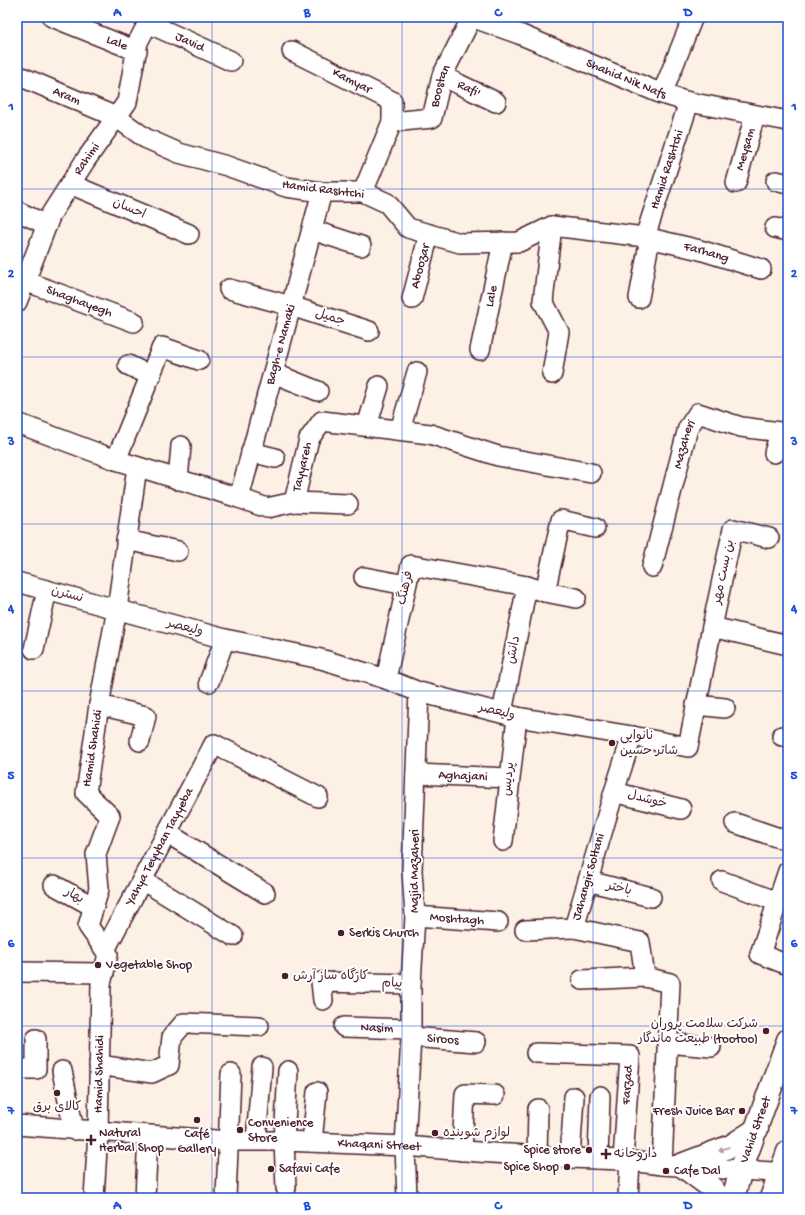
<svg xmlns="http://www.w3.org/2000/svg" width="805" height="1215" font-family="'Gochi Hand','Playpen Sans Arabic',sans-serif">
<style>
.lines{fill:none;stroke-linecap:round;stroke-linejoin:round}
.minor-casing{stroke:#4a1f2b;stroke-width:22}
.major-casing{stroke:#4a1f2b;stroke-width:25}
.minor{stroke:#fff;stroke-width:19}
.major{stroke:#fff;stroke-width:22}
.oneway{fill:#ae9aa0}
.grid{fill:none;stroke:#1d4ed8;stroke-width:1;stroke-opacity:0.55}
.poi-dot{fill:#4a1f2b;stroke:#fff;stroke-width:1.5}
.labels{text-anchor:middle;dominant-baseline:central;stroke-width:4;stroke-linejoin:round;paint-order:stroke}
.street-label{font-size:13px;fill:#4a1f2b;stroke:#fff}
.poi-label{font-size:13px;fill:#4a1f2b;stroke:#fff;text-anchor:start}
.neatline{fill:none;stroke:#1d4ed8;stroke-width:1.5}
.grid-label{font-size:13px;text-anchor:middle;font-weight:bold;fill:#1d4ed8}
</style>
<rect width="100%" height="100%" fill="#fcf1e4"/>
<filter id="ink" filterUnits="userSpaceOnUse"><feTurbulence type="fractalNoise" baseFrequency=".025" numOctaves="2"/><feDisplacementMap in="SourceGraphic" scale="8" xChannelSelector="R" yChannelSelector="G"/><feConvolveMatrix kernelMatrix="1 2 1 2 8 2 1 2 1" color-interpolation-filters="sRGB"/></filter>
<g filter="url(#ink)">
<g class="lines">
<g class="minor-casing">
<g id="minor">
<path id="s1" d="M52 17 137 51"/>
<path id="s2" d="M471 17 519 34 662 94 689 102 788 121"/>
<path id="s3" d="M148 23 231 61"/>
<path id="s4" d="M292 51 392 101V122"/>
<path id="s5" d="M17 75 116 117 145 138 179 153 227 166 286 187 322 192H363L387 203 408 228 460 243 519 242 552 226 645 237 700 250 761 269"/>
<path id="s6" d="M442 76 496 102"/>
<path d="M662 94 693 17"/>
<path d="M776 181 788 184"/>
<path id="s7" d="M736 183 755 115"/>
<path d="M70 184 189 234"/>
<path id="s8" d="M363 192 392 122 432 118 442 76 472 17"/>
<path d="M17 211 47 225"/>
<path d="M552 226 543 301 559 332 552 374"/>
<path d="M775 228 788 231"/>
<path d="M312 230 361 246"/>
<path id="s9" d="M645 237 689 102"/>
<path id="s10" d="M25 281 134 322"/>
<path d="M229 289 291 306 369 331"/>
<path d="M639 298 650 238"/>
<path id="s11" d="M412 299 429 234"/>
<path id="s12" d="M17 302 51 214 85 161 127 102 138 42 151 17"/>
<path id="s13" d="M480 350 503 242"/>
<path d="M128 365 151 376"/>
<path d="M273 373 318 391"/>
<path id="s14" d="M17 423 116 460 239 498 267 508 294 502 309 439 322 421 430 434 498 456 591 473"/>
<path d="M367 426 379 386"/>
<path d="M400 430 417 372"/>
<path d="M251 452 275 458"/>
<path d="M774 453 780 433"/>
<path d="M116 460 162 347 199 360"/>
<path d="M178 480 181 446"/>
<path id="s15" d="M239 498 322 192"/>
<path d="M294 502 348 504"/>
<path d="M126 540 178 551"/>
<path id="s16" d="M652 567 688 428 698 413 741 427 788 433"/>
<path d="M364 577 406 585"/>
<path d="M17 582 225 639 321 659 386 679 419 692 517 717 632 736 688 747 712 627 788 645"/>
<path d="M545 592 561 520 595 528"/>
<path d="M712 627 733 529 769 538"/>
<path d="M34 649 47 590"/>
<path d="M386 679 411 565 527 586 545 592 576 598"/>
<path d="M209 682 225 639"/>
<path d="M99 705 146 716 140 741"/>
<path d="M696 705 725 708"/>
<path d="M502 713 527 586"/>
<path d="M632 736 614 792 574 928 640 942 645 977 670 983 662 1165"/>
<path d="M782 736 788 737"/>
<path id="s17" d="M416 774 509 778"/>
<path d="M614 792 681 809"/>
<path d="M735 823 788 841"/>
<path d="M167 833 265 893"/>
<path d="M503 841 517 717"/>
<path d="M788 871 760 954 788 965"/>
<path d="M142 880 233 936"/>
<path d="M588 881 651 897"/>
<path d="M722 881 778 902"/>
<path d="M54 885 94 907"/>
<path id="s18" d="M415 916 498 922"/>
<path d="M525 930 574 928"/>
<path id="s19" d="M105 950 214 744 318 797"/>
<path d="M17 972 104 973"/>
<path d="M582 980 645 977"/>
<path d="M323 1000 321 982 411 984"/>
<path id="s20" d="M344 1027 411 1029"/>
<path id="s21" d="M411 1037 476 1042"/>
<path d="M667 1043 711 1047"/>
<path d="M536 1053 630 1056 623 1160"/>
<path d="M99 1065 152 1073 169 1065 172 1037 184 1023 259 1026"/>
<path d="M17 1069H36V1039"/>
<path d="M62 1071 74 1130"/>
<path id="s22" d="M17 1125 229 1141H284L405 1146 478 1152 570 1158 623 1160 662 1165 788 1173"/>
<path d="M256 1140 262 1067"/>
<path d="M312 1142 317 1092"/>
<path d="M462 1151 465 1094 495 1095"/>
<path d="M537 1155 538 1109"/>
<path d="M570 1158 574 1097"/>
<path d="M598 1159 600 1096"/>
<path d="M286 1188 284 1141 288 1071"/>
<path id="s23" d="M94 1198 98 1132 101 984 108 954 88 926 99 889 96 854 110 816 86 793 99 705 117 609 137 467"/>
<path d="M145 1198 148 1135"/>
<path d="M226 1198 231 1074"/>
<path d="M407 1198 405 1146 411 1037V984L415 916 412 871 419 692"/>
<path d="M628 1198 630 1161"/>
</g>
</g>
<g class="major-casing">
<g id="major">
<path d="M681 1165 731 1146 757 1129"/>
<path d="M681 1165 712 1188 719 1198"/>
<path id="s24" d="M733 1198 741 1170 788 1040"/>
<path d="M771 1198 788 1152"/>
</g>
</g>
<use href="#minor" class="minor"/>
<use href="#major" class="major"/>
</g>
<defs><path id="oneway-solid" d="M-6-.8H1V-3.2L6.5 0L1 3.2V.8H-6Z"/></defs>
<use class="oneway" href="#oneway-solid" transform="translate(724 1149) rotate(159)"/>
</g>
<path class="grid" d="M212 17V1198M402 17V1198M593 17V1198M17 189H788M17 357H788M17 524H788M17 691H788M17 858H788M17 1026H788"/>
<g class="poi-dot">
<circle cx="612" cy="743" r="4"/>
<circle cx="341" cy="933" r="4"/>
<circle cx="98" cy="965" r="4"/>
<circle cx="285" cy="976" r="4"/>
<circle cx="766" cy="1031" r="4"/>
<circle cx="57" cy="1093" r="4"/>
<circle cx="742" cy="1111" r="4"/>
<circle cx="197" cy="1120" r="4"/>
<circle cx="240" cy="1130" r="4"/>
<circle cx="435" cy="1133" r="4"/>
<path d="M89 1134h4v4h4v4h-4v4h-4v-4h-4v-4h4z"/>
<circle cx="589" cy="1150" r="4"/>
<path d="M604 1148h4v4h4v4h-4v4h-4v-4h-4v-4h4z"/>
<circle cx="567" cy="1167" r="4"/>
<circle cx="271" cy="1169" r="4"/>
<circle cx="666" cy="1171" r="4"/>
</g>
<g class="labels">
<g class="street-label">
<text stroke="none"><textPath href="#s3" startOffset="46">Javid</textPath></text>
<text stroke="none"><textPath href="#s1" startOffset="70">Lale</textPath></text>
<text stroke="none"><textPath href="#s2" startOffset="167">Shahid Nik Nafs</textPath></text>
<text stroke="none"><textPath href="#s4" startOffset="67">Kamyar</textPath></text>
<text stroke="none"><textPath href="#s8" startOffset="149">Boostan</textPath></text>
<text stroke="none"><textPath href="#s6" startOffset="30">Rafi'</textPath></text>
<text stroke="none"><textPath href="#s5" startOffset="54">Aram</textPath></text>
<text stroke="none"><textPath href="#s7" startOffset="35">Meysam</textPath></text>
<text stroke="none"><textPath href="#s12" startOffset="160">Rahimi</textPath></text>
<text stroke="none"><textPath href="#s9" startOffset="71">Hamid Rashtchi</textPath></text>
<text transform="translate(323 190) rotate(7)">Hamid Rashtchi</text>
<text transform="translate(129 209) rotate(23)">احسان</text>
<text stroke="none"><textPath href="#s5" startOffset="736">Farhang</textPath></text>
<text stroke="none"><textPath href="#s11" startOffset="34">Aboozar</textPath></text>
<text stroke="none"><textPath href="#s13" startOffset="55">Lale</textPath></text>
<text stroke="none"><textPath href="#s10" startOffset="58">Shaghayegh</textPath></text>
<text transform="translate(330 318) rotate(18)">جمیل</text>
<text stroke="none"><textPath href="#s15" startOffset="159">Bagh-e Namaki</textPath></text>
<text stroke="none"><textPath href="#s16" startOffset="127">Mazaheri</textPath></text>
<text stroke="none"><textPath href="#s14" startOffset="328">Tayyareh</textPath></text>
<text transform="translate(724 572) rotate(-78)">بن بست مهر</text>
<text transform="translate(406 588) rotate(-77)">فرهنگ</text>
<text transform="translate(67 595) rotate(16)">نسترن</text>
<text transform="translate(185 628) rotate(15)">ولیعصر</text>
<text transform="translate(514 650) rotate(-79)">دانش</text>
<text transform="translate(497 712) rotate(14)">ولیعصر</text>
<text stroke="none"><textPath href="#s23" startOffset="472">Hamid Shahidi</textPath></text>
<text stroke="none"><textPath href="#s17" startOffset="47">Aghajani</textPath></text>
<text transform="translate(509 779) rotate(-84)">پردیس</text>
<text transform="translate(647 800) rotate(15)">خوشدل</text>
<text stroke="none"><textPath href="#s19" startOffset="117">Yahya Teyyban Tayyeba</textPath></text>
<text transform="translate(415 871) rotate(-90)">Majid Mazaheri</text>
<text transform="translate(589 877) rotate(-74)">Jahangir Soltani</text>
<text transform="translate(619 889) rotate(14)">باختر</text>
<text transform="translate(74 896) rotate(29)">بهار</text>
<text stroke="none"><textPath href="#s18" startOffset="42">Moshtagh</textPath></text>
<text transform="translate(392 984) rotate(2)">پیام</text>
<text stroke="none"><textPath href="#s20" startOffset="33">Nasim</textPath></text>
<text stroke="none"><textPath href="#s21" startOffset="32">Siroos</textPath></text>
<text stroke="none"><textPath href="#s23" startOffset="124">Hamid Shahidi</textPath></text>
<text transform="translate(628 1085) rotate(-86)">Farzad</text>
<text stroke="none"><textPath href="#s24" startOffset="72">Vahid Street</textPath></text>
<text stroke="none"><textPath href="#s22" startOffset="363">Khaqani Street</textPath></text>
</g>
<g class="poi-label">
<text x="620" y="736">نانوایی<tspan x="620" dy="15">شاتر حسین</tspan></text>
<text x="349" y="933">Serkis Church</text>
<text x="106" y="965">Vegetable Shop</text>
<text x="293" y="976">کارگاه ساز آرش</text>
<text x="758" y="1024" text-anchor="end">شرکت سلامت پروران<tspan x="758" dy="15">طبیعت ماندگار (tootoo)</tspan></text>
<text x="57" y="1107" text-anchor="middle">کالای برق</text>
<text x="734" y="1111" text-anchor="end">Fresh Juice Bar</text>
<text x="248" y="1123">Convenience<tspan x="248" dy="15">Store</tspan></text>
<text x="99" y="1133">Natural<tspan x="99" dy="15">Herbal Shop</tspan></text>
<text x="443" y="1133">لوازم شوینده</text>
<text x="197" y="1134" text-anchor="middle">Café<tspan x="197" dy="15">Gallery</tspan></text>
<text x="581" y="1150" text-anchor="end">Spice store</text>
<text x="614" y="1154">داروخانه</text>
<text x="559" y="1167" text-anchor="end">Spice Shop</text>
<text x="279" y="1169">Safavi Cafe</text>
<text x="674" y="1171">Cafe Dal</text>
</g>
</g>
<rect width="805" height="1215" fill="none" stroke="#fff" stroke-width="44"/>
<rect x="22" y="22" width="761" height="1171" class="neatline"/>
<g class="grid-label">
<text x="117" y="16">A</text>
<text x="307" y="16">B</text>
<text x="498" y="16">C</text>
<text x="688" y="16">D</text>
<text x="11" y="110">1</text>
<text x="794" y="110">1</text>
<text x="11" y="277">2</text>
<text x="794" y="277">2</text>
<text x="11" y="445">3</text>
<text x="794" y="445">3</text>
<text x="11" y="612">4</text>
<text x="794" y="612">4</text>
<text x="11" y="779">5</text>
<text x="794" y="779">5</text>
<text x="11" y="947">6</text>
<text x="794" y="947">6</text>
<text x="11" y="1114">7</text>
<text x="794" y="1114">7</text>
<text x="117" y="1209">A</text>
<text x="307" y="1209">B</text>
<text x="498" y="1209">C</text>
<text x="688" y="1209">D</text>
</g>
</svg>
